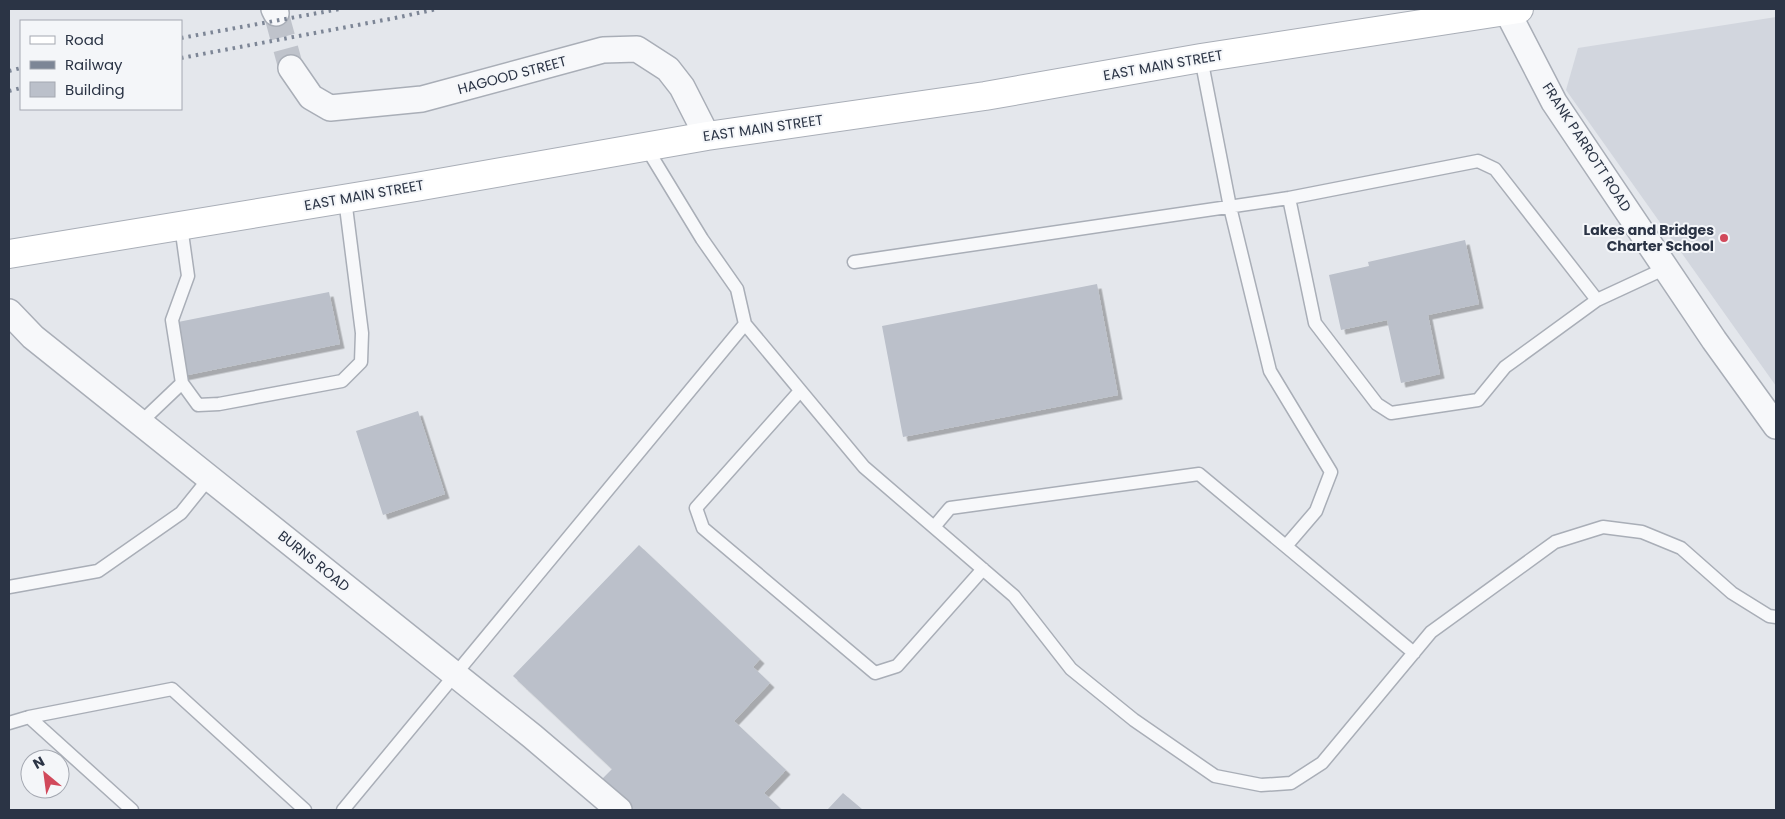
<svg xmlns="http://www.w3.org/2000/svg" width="1785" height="819" font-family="Poppins,sans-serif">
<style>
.built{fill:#d2d6de}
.building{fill:#bbc0ca;filter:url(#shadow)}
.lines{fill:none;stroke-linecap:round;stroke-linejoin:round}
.minor-tunnel{stroke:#bfc3cb;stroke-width:25;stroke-dasharray:25 12;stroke-linecap:butt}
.service-casing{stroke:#a9aeb7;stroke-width:15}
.minor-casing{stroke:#a9aeb7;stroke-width:28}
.secondary-casing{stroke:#a9aeb7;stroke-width:30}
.service{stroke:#f7f8fa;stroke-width:12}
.minor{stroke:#f7f8fa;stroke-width:25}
.secondary{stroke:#fff;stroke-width:28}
.rail{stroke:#7d8696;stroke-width:4;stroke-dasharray:2.5 5;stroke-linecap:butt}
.poi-dot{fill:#d1495b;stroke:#f4f6f9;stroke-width:2}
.labels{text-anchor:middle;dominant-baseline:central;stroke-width:4;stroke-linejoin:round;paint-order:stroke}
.street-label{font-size:14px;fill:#2b3445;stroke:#f4f6f9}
.poi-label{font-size:14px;font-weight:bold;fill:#2b3445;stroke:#f4f6f9;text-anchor:end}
</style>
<defs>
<filter id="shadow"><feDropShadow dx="4.5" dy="4.5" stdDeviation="0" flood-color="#0004"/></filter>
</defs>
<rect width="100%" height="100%" fill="#e4e7ec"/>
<path class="built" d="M1776 17V386L1566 90 1578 48Z"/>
<path class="building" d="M1465 240 1479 304 1428 315 1440 374 1401 383 1387 320 1341 330 1329 275 1369 266 1368 262Z
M1097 284 1118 395 903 437 882 326Z
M329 292 340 344 183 376 173 323Z
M418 411 445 494 383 515 356 431Z
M639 545 760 659 753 667 770 683 734 721 786 770 764 793 782 810H634L601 780 612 769 513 676Z
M843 793 863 810H827Z"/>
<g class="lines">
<path class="minor-tunnel" d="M276 13 291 68"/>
<g class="service-casing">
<path id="service" d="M1201 58 1230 207 1270 371 1331 472 1316 511 1286 546
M181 226 188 276 172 320 182 383 198 405 219 404 342 381 361 362 362 333 345 199
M854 262 1289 198
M1597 300 1505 367 1478 400 1391 413 1377 404 1315 323 1289 198 1478 161 1495 169 1597 300 1666 268
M745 324 864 467 1014 596 1071 669 1134 720 1215 776 1261 785 1291 783 1322 763 1431 632 1555 542 1603 527 1642 532 1681 548 1732 593 1769 616 1776 617
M800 391 696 508 703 528 875 673 897 666 983 569
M141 422 182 383
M934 527 950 508 1199 474 1414 653
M9 587 98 571 181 513 210 477
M29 717 132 810
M9 723 29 717 172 689 305 810
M343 810 745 324 737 289 702 239 646 147"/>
</g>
<g class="minor-casing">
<path id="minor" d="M274 9 276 13
M1507 11 1554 102 1714 340 1776 426
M291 68 311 97 330 108 422 99 603 50 637 49 668 69 682 87 707 136
M9 312 33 337 532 736 619 810"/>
</g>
<g class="secondary-casing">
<path id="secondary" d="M9 254 416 187 707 136 985 96 1201 58 1519 9"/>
</g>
<use href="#service" class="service"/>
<use href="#minor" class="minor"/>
<use href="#secondary" class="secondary"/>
<path class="rail" d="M181 38 340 9
M181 58 395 18 437 9
M9 71 21 68
M9 91 21 88"/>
</g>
<circle class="poi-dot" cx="1724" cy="238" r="5"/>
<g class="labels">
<g class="street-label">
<text transform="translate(1163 65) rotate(-10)">EAST MAIN STREET</text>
<text transform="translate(512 75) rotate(-15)">HAGOOD STREET</text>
<text transform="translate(763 128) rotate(-8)">EAST MAIN STREET</text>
<text transform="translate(1587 147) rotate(57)">FRANK PARROTT ROAD</text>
<text transform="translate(364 195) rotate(-10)">EAST MAIN STREET</text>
<text transform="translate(314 561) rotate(39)">BURNS ROAD</text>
</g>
<g class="poi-label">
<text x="1714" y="230">Lakes and Bridges<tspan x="1714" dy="16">Charter School</tspan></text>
</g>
</g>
<rect width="1785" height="819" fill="none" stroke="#2b3445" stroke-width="20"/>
<rect x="20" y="20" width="162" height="90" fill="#f4f6f9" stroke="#a4a8b1"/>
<rect x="30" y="36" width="25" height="8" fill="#ffffff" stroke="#a4a8b1"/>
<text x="65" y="45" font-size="15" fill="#2b3445">Road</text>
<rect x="30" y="61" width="25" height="8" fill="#7d8696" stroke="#a4a8b1"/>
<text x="65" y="70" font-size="15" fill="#2b3445">Railway</text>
<rect x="30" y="82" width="25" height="15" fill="#bbc0ca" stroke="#a4a8b1"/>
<text x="65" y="95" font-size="15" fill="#2b3445">Building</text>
<g transform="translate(45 774) rotate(331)"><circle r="24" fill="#f4f6f9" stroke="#a4a8b1"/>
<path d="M0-4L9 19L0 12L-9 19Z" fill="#d1495b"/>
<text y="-8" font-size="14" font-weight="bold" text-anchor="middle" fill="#2b3445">N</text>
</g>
</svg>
